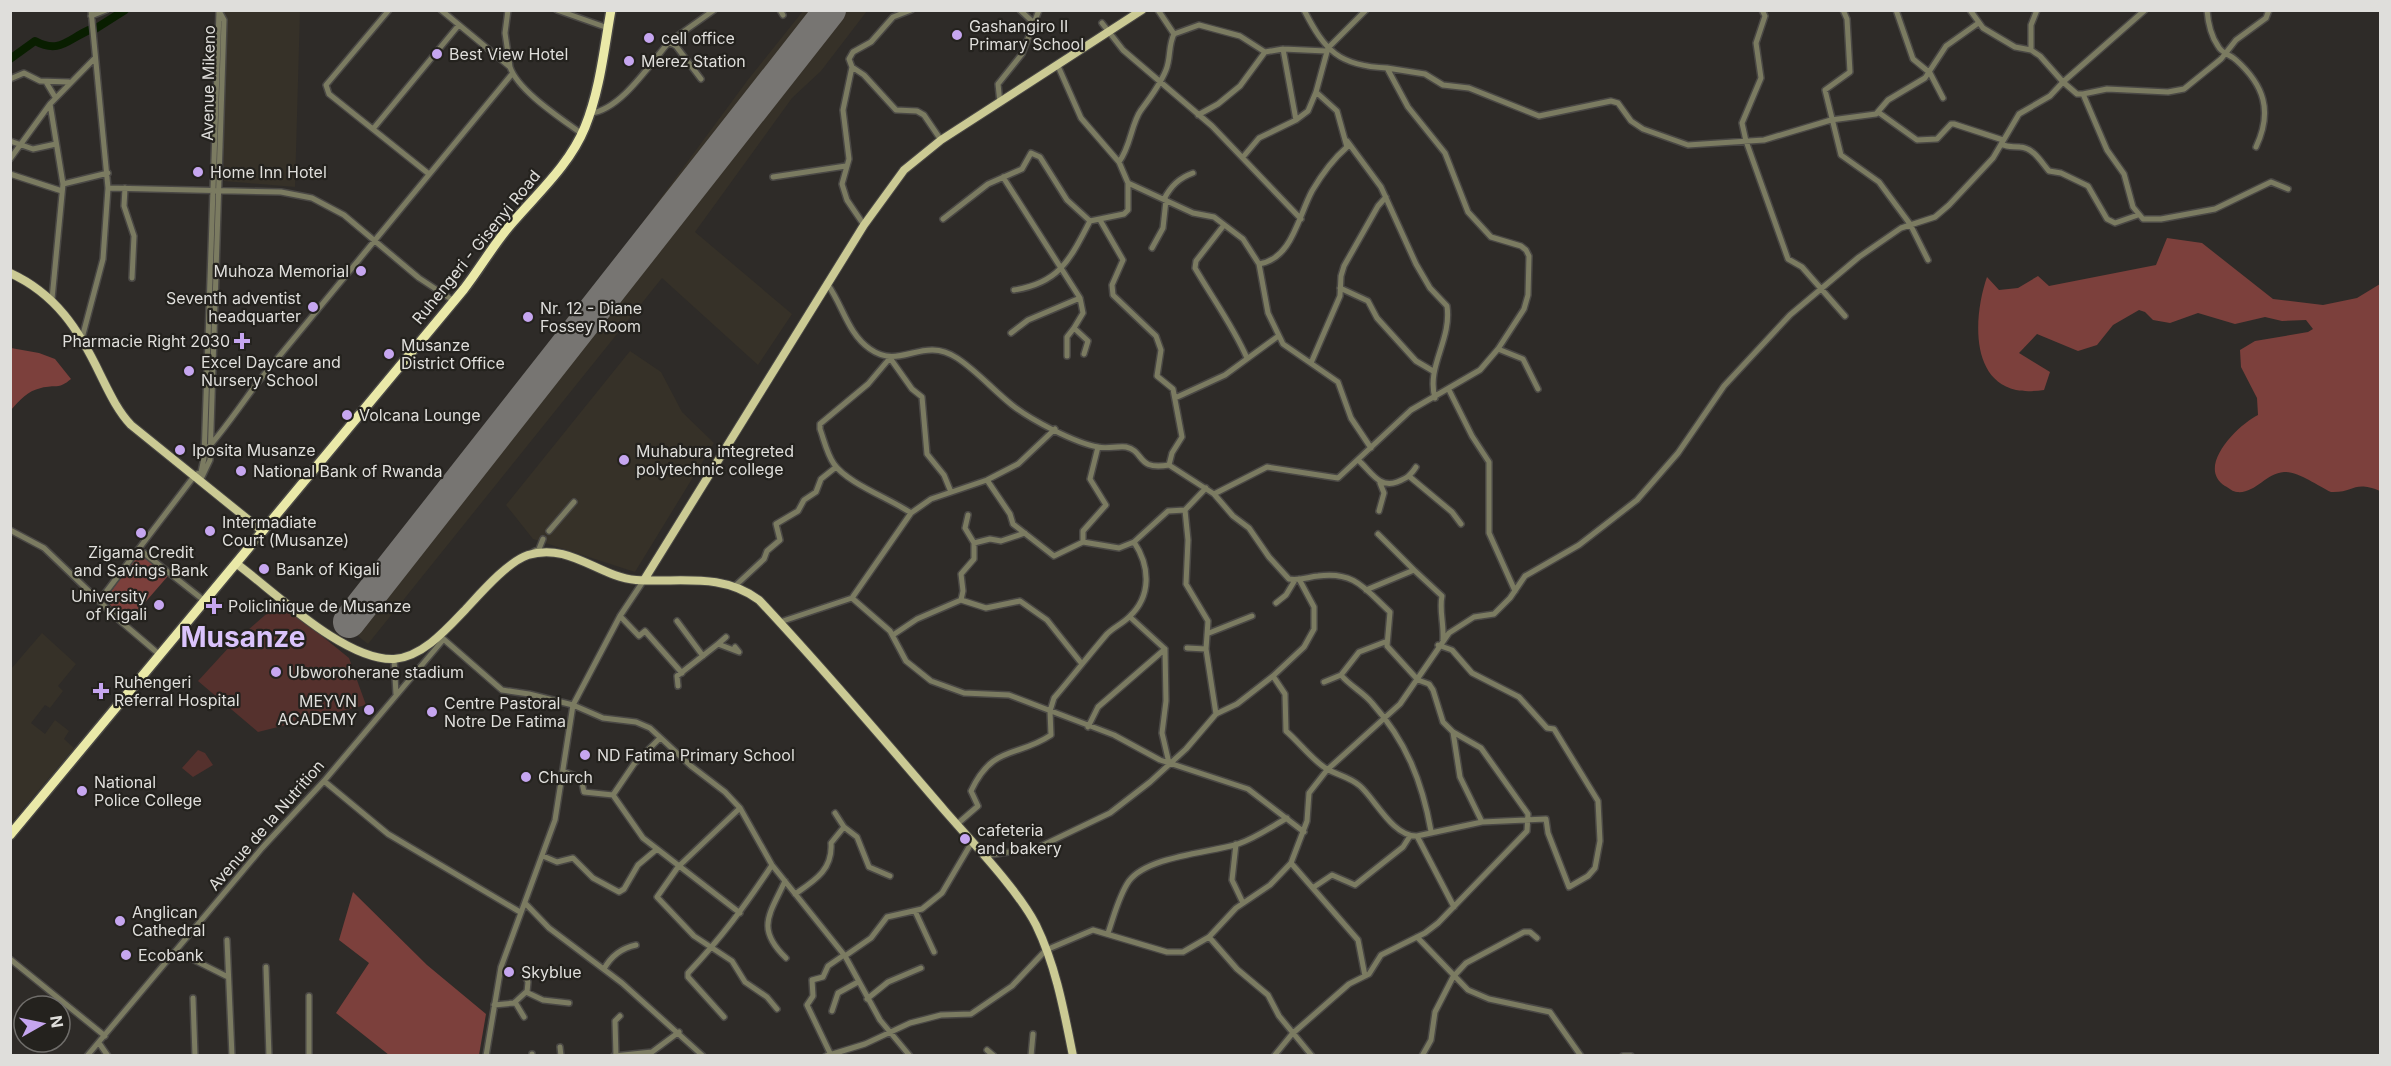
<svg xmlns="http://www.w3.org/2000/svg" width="2391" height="1066" font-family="Inter,sans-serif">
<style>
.built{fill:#363128}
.green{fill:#55312d}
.forest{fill:#7c403c}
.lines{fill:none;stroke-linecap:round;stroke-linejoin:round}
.river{stroke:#091e00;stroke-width:8}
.runway{stroke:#777572;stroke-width:32}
.street-casing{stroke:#4a4845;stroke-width:8}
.primary-casing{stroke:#4a4845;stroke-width:10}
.highway-casing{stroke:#4a4845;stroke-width:12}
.street{stroke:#7b7b61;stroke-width:5}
.primary{stroke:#cbca94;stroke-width:8}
.highway{stroke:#eae9a8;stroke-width:9}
.poi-dot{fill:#c6a6f0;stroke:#24221e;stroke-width:2}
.labels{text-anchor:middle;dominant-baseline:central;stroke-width:4.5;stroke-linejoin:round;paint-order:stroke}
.poi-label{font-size:16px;fill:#dfdedb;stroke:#24221e;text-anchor:start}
.street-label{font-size:16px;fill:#dfdedb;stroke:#24221e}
.town-label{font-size:28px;font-weight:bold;fill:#dac3fb;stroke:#24221e}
</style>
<rect width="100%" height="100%" fill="#2e2b28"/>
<path class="built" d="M223 11H300L295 187 224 181Z
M803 11H867L821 71 792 98 695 232 792 314 758 365 662 278 368 644 340 622 436 491 533 371 747 81Z
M630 351 661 372 682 412 714 443 635 572 533 539 506 505Z
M42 633 76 664 58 686 63 691 50 708 45 705 31 723 45 734 55 720 69 731 64 739 74 748 11 823V669Z"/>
<path class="green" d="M280 602 349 658 366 705 258 732 198 681 231 645Z
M198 750 205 753 213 765 193 777 182 768Z"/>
<path class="forest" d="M2167 238 2202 243 2273 299 2323 305 2357 298 2380 284V491C2353 480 2355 493 2331 492 2318 486 2298 471 2284 472 2266 473 2255 494 2237 492 2233 492 2229 488 2225 486 2195 467 2239 424 2258 415L2257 398 2241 367 2240 350 2255 341 2308 332 2313 329 2306 320 2282 321 2265 317 2235 324 2198 313 2170 323 2153 320 2145 312 2139 310 2113 325 2097 345 2078 351 2037 334 2019 353 2050 372 2044 390C2035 391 2026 392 2016 390 1968 379 1975 311 1987 277L1999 290 2018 288 2038 276 2049 286 2156 265Z
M11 348 39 353 55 359 71 379C58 390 56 384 41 388 27 391 20 400 11 410Z
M139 552 168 576 128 622 105 600Z
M353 892 427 965 486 1014 479 1055H389L336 1013 369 963 339 940Z"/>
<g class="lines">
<path class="river" d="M95 29 125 10
M10 59 35 41C59 54 67 40 89 30"/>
<path class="runway" d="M349 622 830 10"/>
<g class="street-casing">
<path id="street" d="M389 10 326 85 329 94 429 174
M441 10 510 67C518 91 562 119 582 134
M508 10 505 33 510 67
M557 10 608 28
M780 10 783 15
M1020 10 1035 24
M1158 10 1174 34 1199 25 1240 36 1265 52
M1762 10 1765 16 1756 43 1761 78 1742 123 1746 141 1788 259 1802 267 1845 316
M1843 10 1847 19 1850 72 1825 90 1841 155 1879 182 1910 224 1928 260
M1896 10 1913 59 1930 73 1943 98
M1970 10 1983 28 2015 47 2031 50 2040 56 2063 82 2145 10
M2207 10C2208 23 2211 36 2218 46 2222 54 2230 54 2236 60 2264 85 2273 111 2256 147
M91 16 106 10
M1102 23 1123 50 1212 126 1301 219
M1283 49 1296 120
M2031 50V25L2037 10
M1058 66 1081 118 1119 162 1128 183 1193 213 1214 217 1243 239 1259 264 1268 313 1283 344 1338 382 1351 418 1371 448
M852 67 864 75 896 110 917 111 924 115 941 140
M1387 68 1425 74 1443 85 1469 88 1539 116 1611 101 1618 103 1631 121 1643 129 1688 145 1764 140 1831 120 1876 114 1888 100 1925 78 1946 46 1977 24
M10 79 24 73 40 81 69 82
M701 79 676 46 669 42 714 10
M46 82 55 97
M2083 94 2107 150 2124 174 2133 207 2143 219H2161L2215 209 2271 182 2288 189
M1000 103 998 84 1022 54 1039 10
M1878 112 1917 140 1937 139 1951 124H1954L2003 140
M590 113C620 111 650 64 669 42
M1198 115 1218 104 1240 86 1265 52 1283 49 1326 51
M373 129 458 26
M10 141 33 149 56 144
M1347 141 1381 187 1416 264 1430 288 1447 306C1452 340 1426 366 1435 398
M2001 144C2009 148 2012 146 2020 147 2034 148 2041 162 2049 171L2061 173 2088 186 2107 219 2115 223 2138 215
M1243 157 1259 138 1296 120 1308 111 1316 92 1328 48 1366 10
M10 159 50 104
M1119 162C1131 146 1131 124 1141 110 1150 98 1160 85 1166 70 1171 58 1168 46 1174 34
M10 174 62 191
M773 177 846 166
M1003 177 1080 298 1083 313 1074 328 1088 341 1084 354
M63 184 108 173
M108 188 281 192 312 198 344 215 419 278 454 301
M125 188 124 206 134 236 132 278
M1164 199C1171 186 1179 178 1193 173
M943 219 988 184 1022 169 1031 153 1040 157 1067 200 1090 221 1124 214 1128 210V183
M1100 220 1123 260 1112 285 1113 295 1156 336 1161 350 1157 376 1173 389 1182 437 1172 453 1169 465
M864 225 847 200 842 184 849 159 843 110 852 67 849 59 853 52 871 42 893 17 911 10
M1224 225 1196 261 1195 268C1213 299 1233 326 1247 358
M1152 248 1163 228 1166 200
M1259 264C1292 259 1298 217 1312 191 1322 174 1332 160 1347 147L1337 111 1316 92
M828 285C843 306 848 334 870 349 901 371 922 335 957 358 977 371 993 390 1012 405 1031 420 1075 443 1098 447 1107 449 1117 446 1126 447 1145 451 1136 471 1169 465L1214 494 1233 516 1249 528 1269 557 1289 579C1299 581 1308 577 1318 576 1355 571 1365 589 1390 612L1387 646 1418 680 1429 684 1433 690 1443 722 1453 732 1460 777 1482 822
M1340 288 1368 301 1377 318 1416 361 1433 371
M1014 290C1060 283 1070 259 1090 221
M52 299 63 184 50 104 95 58
M1011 333 1028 320 1080 298
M82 338 103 259 108 188 91 10
M1498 349 1523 359 1538 389
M1067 356V337L1074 328
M1311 363 1340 296 1341 276 1344 266 1378 206 1386 197
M1449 390 1472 436 1489 462V533L1515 591
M1175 398 1225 375 1277 337
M204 451C213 446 248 395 258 382L512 74
M1358 460C1371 471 1379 489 1397 482 1407 478 1410 476 1416 467
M1410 477 1452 512 1461 524
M201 479 210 460 223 53 224 20 219 11
M987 480 1010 514 1013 524 1054 556 1083 542 1119 548 1134 542 1168 511 1185 510 1206 488
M1214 494 1267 467 1338 478 1411 410 1480 370 1498 349 1524 309 1528 295 1529 256 1526 250 1521 246 1491 237 1468 212 1445 153 1408 107 1387 68C1339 66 1325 51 1304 10
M1185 510 1188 540 1186 584 1208 621 1206 649 1216 714
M1379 511 1384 493 1380 483
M911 513C891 499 847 483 834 464 827 454 824 440 820 429V424L868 384 890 358 912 389 922 397 927 454 944 475 951 492
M10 530 44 548 119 620 160 655
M549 531 574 502
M1378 534 1414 570
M1083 542V531L1106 505 1090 479 1098 447
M974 543 990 539 1001 541 1025 533
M139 549 206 602
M533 552 539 549 543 539
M735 586 764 559 767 551 780 540 776 524 798 511 804 500 816 492 821 479 836 467
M1366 590 1414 570 1442 596C1439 610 1444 623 1443 640
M852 598 890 631 906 661 931 681 964 693 1009 695 1114 735 1160 760 1248 789 1304 832
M961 600 963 591 961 574 974 559V543L965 528 968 515
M99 601 195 475 201 472 204 458 219 11
M1276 603 1286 595 1295 580
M620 616 639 636 645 631 682 673
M1130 617 1165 649 1166 701 1162 733 1169 763
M677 621 703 656
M780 622 852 598 911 513 931 499 987 480 1018 464 1055 429
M1209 633 1252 616
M893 635 917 619 961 600 986 608 1020 601 1047 620 1082 664
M440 636 502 690 529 694 573 705 603 718 636 722 650 728 691 766 725 792 740 808 772 865 845 956 880 1020 910 1056
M726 637 718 644 739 652 735 647
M1187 648 1206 649
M394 659 396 694
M1341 675C1350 686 1363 692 1372 703 1406 741 1422 781 1431 831
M1273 676 1285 694 1286 731C1298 741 1314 762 1327 769 1337 775 1350 777 1360 786 1375 799 1393 837 1417 836L1482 822 1546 819 1548 833 1569 887 1588 876 1595 868 1600 841 1598 801 1554 729 1547 728 1519 697 1472 673 1452 650 1438 645
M1324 682 1341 675 1359 652 1385 642
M678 686 677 676 718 644
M1088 727 1098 707 1165 649
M565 772 581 778 584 792 613 795 634 764 660 738
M324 781 388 834 520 912
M613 795 643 838 740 913
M740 808 678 867 657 897 694 936 732 961 745 982 767 997 777 1009
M835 813 844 827 857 837 869 867 890 876
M956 825 978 806 971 791C993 744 1017 758 1051 735L1050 711 1054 698C1072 677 1089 655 1107 634 1114 627 1122 624 1129 617 1152 596 1150 566 1134 542
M1417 836 1454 907
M1236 844 1232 880 1243 903
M543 856 557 862 573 858 593 878 619 892 624 889 638 865 657 849
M984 856 1039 847 1110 813 1150 782 1186 749 1216 714 1237 704 1273 676 1304 647 1314 629V607L1299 579
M1291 863 1358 940 1365 976
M785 881C770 914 755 928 786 958
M1314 887 1332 875 1355 885 1403 847 1410 836
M795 894C814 881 833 870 831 843L844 827
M525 903 549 928 622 983 703 1056
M915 911 934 952
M1108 933C1114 916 1119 895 1129 881 1148 856 1209 853 1238 844 1256 838 1271 827 1287 818
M1209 937 1237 969 1268 995 1279 1016 1312 1056
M1417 937 1468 990 1489 999 1550 1012 1581 1056
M227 940 232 1056
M176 951 228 977
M845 956 871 938 887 917 922 909 942 893 972 842
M10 959 105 1036
M266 967 269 1056
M604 969C611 956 622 948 636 945
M524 974 528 982 527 992
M309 996V1056
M193 998 195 1056
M867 999 888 982 921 968
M515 1002 524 1017
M494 1005 514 1003 526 992 543 1000 569 1003
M832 1011 838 993 858 982
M724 1017 688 977V973C722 937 745 906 772 865
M99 1043 108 1056
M560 1047 561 1056
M987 1050 994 1056
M830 1053 807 1005 813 996 812 980 823 977 828 966 844 955
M532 1054V1056
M87 1056 262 848 324 781 443 640
M486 1056 501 967 555 820 573 705 620 616 644 580
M614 1056 652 1052 679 1032
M616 1056 615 1021 620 1016
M826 1056 865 1044 910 1023 941 1015 971 1014 1012 986 1046 950 1093 930 1167 952H1183L1209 937 1236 908 1270 885 1291 863 1307 821 1309 793 1327 770 1400 704 1449 633 1474 617 1494 614 1510 598 1525 576 1579 545 1637 500 1678 453 1724 386 1790 315 1859 257 1901 228 1935 217 1949 205 1993 158 2019 114 2050 96 2063 82 2077 94H2083L2107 89 2168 92 2184 89 2221 59 2236 40 2266 18 2269 10
M1031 1056 1033 1034
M1274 1056 1292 1034 1349 984 1369 974 1381 955 1425 933 1438 923 1527 831 1528 814 1481 748 1453 732
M1422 1056 1431 1040 1435 1012 1453 977 1466 963 1524 932H1530L1537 938
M1623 1056H1631"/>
</g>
<g class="primary-casing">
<path id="primary" d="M10 273C56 294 79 330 100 374 109 392 117 410 131 425L261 530
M237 564C276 593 345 661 394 659 422 657 446 630 464 611 479 595 507 562 528 555 569 542 599 577 636 580 680 583 721 572 759 600 823 668 884 740 945 811 972 842 1018 890 1036 925 1056 966 1064 1011 1073 1056
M644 580 864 225 904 170 941 140 1142 10"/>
</g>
<g class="highway-casing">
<path id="highway" d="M10 835 464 289C481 267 495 242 513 222 539 192 570 164 585 127 600 90 604 49 611 10"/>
</g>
<use href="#street" class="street"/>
<use href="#primary" class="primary"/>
<use href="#highway" class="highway"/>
</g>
<g class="poi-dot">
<circle cx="957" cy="35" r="6"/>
<circle cx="649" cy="38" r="6"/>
<circle cx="437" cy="54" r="6"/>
<circle cx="629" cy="61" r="6"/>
<circle cx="198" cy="172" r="6"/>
<circle cx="361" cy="271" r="6"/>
<circle cx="313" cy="307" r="6"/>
<circle cx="528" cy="317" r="6"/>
<path d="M239 332h6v6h6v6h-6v6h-6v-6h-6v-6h6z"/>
<circle cx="389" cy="354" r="6"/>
<circle cx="189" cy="371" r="6"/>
<circle cx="347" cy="415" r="6"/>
<circle cx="180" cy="450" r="6"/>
<circle cx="624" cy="460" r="6"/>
<circle cx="241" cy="471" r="6"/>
<circle cx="210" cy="531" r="6"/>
<circle cx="141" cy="533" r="6"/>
<circle cx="264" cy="569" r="6"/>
<circle cx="159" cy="605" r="6"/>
<path d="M211 597h6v6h6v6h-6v6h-6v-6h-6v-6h6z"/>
<circle cx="276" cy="672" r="6"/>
<path d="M98 682h6v6h6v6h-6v6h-6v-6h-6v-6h6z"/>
<circle cx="369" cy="710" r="6"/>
<circle cx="432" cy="712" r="6"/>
<circle cx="585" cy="755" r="6"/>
<circle cx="526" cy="777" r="6"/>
<circle cx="82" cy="791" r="6"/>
<circle cx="965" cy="839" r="6"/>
<circle cx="120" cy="921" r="6"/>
<circle cx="126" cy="955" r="6"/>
<circle cx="509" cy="972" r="6"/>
</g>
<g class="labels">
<g class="poi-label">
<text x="969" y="26">Gashangiro II<tspan x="969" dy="18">Primary School</tspan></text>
<text x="661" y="38">cell office</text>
<text x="449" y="54">Best View Hotel</text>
<text x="641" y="61">Merez Station</text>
<text x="210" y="172">Home Inn Hotel</text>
<text x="349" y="271" text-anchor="end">Muhoza Memorial</text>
<text x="301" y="298" text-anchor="end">Seventh adventist<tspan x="301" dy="18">headquarter</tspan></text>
<text x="540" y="308">Nr. 12 - Diane<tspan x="540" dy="18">Fossey Room</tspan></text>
<text x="230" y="341" text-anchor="end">Pharmacie Right 2030</text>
<text x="401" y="345">Musanze<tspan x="401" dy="18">District Office</tspan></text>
<text x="201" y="362">Excel Daycare and<tspan x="201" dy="18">Nursery School</tspan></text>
<text x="359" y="415">Volcana Lounge</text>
<text x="192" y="450">Iposita Musanze</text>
<text x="636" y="451">Muhabura integreted<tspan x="636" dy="18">polytechnic college</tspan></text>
<text x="253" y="471">National Bank of Rwanda</text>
<text x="222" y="522">Intermadiate<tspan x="222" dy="18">Court (Musanze)</tspan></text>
<text x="141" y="552" text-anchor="middle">Zigama Credit<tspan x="141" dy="18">and Savings Bank</tspan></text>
<text x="276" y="569">Bank of Kigali</text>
<text x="147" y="596" text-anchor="end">University<tspan x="147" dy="18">of Kigali</tspan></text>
<text x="228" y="606">Policlinique de Musanze</text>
<text x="288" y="672">Ubworoherane stadium</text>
<text x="114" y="682">Ruhengeri<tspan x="114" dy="18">Referral Hospital</tspan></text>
<text x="357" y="701" text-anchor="end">MEYVN<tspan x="357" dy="18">ACADEMY</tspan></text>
<text x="444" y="703">Centre Pastoral<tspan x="444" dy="18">Notre De Fatima</tspan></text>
<text x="597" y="755">ND Fatima Primary School</text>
<text x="538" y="777">Church</text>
<text x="94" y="782">National<tspan x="94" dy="18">Police College</tspan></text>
<text x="977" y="830">cafeteria<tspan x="977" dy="18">and bakery</tspan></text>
<text x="132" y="912">Anglican<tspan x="132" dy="18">Cathedral</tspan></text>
<text x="138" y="955">Ecobank</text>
<text x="521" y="972">Skyblue</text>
</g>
<g class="street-label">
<text transform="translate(208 83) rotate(-89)">Avenue Mikeno</text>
<text transform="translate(476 247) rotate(-51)">Ruhengeri - Gisenyi Road</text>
<text transform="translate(266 825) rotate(-49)">Avenue de la Nutrition</text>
</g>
<g class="town-label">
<text x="243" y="637">Musanze</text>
</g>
</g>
<rect width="2391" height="1066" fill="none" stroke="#dfdedb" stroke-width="24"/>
<g transform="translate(42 1024) rotate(81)"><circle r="28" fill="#24221e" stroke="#6f6d6a" stroke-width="1.5"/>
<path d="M0-4.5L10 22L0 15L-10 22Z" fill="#c6a6f0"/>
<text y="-9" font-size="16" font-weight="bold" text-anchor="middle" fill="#dfdedb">N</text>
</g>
</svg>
